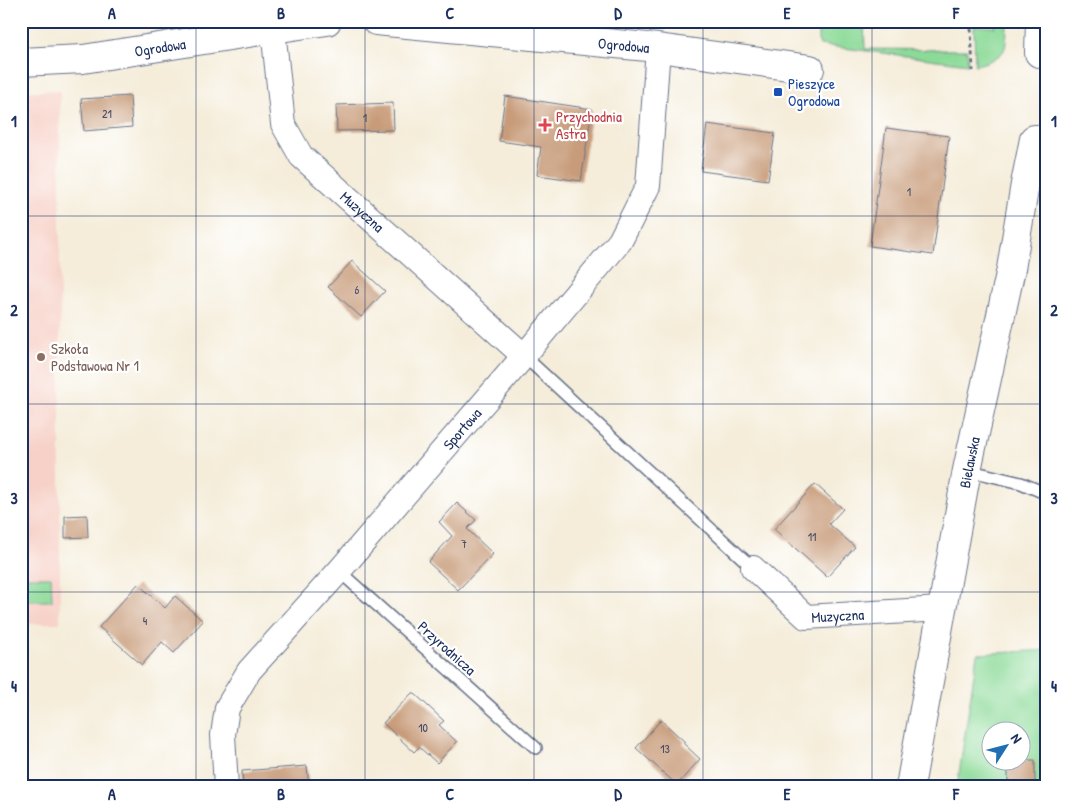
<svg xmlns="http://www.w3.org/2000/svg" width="1068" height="808" font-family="'Patrick Hand',sans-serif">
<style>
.built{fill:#f7d1c7}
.green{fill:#8cda98;stroke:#54847b;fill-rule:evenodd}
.building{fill:#c89c7a}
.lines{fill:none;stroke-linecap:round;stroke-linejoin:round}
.service-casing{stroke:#677289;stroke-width:14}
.minor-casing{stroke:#677289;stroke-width:26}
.tertiary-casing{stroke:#677289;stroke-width:30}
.path{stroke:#677289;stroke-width:3;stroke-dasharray:4 4;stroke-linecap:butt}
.service{stroke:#fff;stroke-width:11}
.minor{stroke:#fff;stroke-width:24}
.tertiary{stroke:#fff;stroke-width:28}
.grid{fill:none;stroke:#1b2f5e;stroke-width:1;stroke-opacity:0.55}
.transit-dot{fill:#1a4fb4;stroke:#fff;stroke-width:2}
.health-dot{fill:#e0444e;stroke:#fff;stroke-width:2}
.education-dot{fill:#8d6e63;stroke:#fff;stroke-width:2}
.labels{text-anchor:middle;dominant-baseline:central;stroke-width:4.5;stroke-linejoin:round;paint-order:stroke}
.number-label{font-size:12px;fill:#464a65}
.street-label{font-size:15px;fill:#1b2f5e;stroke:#fff}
.transit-label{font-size:15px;fill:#164399;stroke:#fff;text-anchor:start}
.health-label{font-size:15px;fill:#be3a42;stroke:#fff;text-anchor:start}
.education-label{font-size:15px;fill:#785e54;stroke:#fff;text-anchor:start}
.neatline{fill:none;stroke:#1b2f5e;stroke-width:2}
.grid-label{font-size:16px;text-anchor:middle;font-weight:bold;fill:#1b2f5e}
</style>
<rect width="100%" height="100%" fill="#fff"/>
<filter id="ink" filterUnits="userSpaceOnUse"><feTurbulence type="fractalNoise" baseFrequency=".02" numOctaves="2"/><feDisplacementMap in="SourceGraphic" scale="10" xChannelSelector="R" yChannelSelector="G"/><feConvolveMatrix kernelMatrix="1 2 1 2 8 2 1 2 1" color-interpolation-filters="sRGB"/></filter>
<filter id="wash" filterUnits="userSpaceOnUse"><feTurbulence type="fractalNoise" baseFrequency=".0096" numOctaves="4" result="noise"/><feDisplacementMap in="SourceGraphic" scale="20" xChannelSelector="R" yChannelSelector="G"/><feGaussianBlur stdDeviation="1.12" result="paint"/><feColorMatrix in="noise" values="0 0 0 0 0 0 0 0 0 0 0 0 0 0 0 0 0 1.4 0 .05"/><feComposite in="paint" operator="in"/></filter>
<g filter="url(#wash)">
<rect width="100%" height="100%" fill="#f5edda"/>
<path class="built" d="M60 90V623L21 624V92Z"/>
<path class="green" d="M818 21H864L865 49 967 50 968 64 820 45 818 40Z
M995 21H1007C1007 27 1007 45 1004 50 1000 58 983 64 975 65L974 26 995 27Z
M21 427H26L27 550H21Z
M21 577H51L52 601H21Z
M1047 650V787H957L977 654ZM990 730H1020V760H990Z"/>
<g id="blocks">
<path class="building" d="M130 96 132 127 84 131 81 99Z
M505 96 592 109 581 181 537 175 541 147 499 141Z
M393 103 394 130 337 131 336 105Z
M707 124 775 133 768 180 701 171Z
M886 128 949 136 933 255 870 246Z
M352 261 385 291 361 317 328 287Z
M815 484 843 509 829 524 855 547 827 577 774 529Z
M457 503 476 520 467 529 493 554 458 590 428 562 452 536 439 522Z
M87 515 88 537 65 538V516Z
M138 584 165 608 175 596 203 621 174 653 162 642 142 665 99 627Z
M413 692 444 721 439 725 457 742 437 763 419 747 414 752 383 723Z
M661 720 685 742 683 743 700 759 677 785 636 748Z
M1008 760H1035V787H1008Z
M307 766 309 787H243L242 771Z"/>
</g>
</g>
<g filter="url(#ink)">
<use href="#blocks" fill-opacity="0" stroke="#677289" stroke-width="1"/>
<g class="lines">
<g class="service-casing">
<path id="service" d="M524 356 753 568
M967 470 1021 483 1047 494
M339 571 536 748"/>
</g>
<g class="minor-casing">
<g id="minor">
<path id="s1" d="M273 29 283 124 301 156 524 356"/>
<path id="s2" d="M753 568 806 617 941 609"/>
<path id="s3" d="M226 787 223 735 227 708 249 671 339 571 524 356 620 241 648 186 658 48"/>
</g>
</g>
<g class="tertiary-casing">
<g id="tertiary">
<path id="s4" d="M376 21 658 48 810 69"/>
<path d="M1040 21 1039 53H1047"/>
<path id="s5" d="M21 62 83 59 273 29 327 21"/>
<path id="s6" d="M910 787 967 470 1011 269 1025 184 1034 139 1047 140"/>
</g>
</g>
<path class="path" d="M968 21 971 29 973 71"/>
<use href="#service" class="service"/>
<use href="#minor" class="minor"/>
<use href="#tertiary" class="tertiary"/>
</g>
</g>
<path class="grid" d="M196 21V787M365 21V787M534 21V787M703 21V787M872 21V787M21 216H1047M21 404H1047M21 592H1047"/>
<rect class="transit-dot" x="773" y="87" width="10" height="10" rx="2.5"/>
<path class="health-dot" d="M542.5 117.5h5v5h5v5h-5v5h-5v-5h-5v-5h5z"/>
<circle class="education-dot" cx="41" cy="357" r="5"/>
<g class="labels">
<g class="number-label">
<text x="107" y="113">21</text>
<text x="365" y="117">1</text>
<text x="909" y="191">1</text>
<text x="357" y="289">6</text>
<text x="812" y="536">11</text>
<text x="464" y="543">7</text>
<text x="145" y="620">4</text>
<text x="423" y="727">10</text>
<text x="665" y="748">13</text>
</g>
<g class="street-label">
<text stroke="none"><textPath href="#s4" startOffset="249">Ogrodowa</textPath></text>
<text stroke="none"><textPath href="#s5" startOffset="140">Ogrodowa</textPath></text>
<text stroke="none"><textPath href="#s1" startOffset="215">Muzyczna</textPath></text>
<text stroke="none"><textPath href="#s3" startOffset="445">Sportowa</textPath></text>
<text stroke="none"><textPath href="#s6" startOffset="330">Bielawska</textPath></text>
<text stroke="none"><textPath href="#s2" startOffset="104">Muzyczna</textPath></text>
<text transform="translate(447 648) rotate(42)">Przyrodnicza</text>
</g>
<g class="transit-label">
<text x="788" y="83">Pieszyce<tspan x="788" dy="17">Ogrodowa</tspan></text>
</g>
<g class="health-label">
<text x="556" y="116">Przychodnia<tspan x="556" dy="17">Astra</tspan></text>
</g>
<g class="education-label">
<text x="51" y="348">Szkoła<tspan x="51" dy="17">Podstawowa Nr 1</tspan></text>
</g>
</g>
<rect width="1068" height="808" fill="none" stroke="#fff" stroke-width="55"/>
<g transform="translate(1006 746) rotate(54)"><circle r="24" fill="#ffffff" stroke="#a4acbf"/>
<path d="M0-4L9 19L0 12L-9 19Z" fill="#1f6fb2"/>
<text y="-8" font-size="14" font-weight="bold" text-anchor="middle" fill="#1b2f5e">N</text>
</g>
<rect x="28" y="28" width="1012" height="752" class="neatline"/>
<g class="grid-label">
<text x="112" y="19">A</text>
<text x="281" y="19">B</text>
<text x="450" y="19">C</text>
<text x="618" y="19">D</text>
<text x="787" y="19">E</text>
<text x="956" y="19">F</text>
<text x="14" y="127">1</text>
<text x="1054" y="127">1</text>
<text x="14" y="316">2</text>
<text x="1054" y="316">2</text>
<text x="14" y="504">3</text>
<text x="1054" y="504">3</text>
<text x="14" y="692">4</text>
<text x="1054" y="692">4</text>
<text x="112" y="800">A</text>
<text x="281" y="800">B</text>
<text x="450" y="800">C</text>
<text x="618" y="800">D</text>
<text x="787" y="800">E</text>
<text x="956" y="800">F</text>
</g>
</svg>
